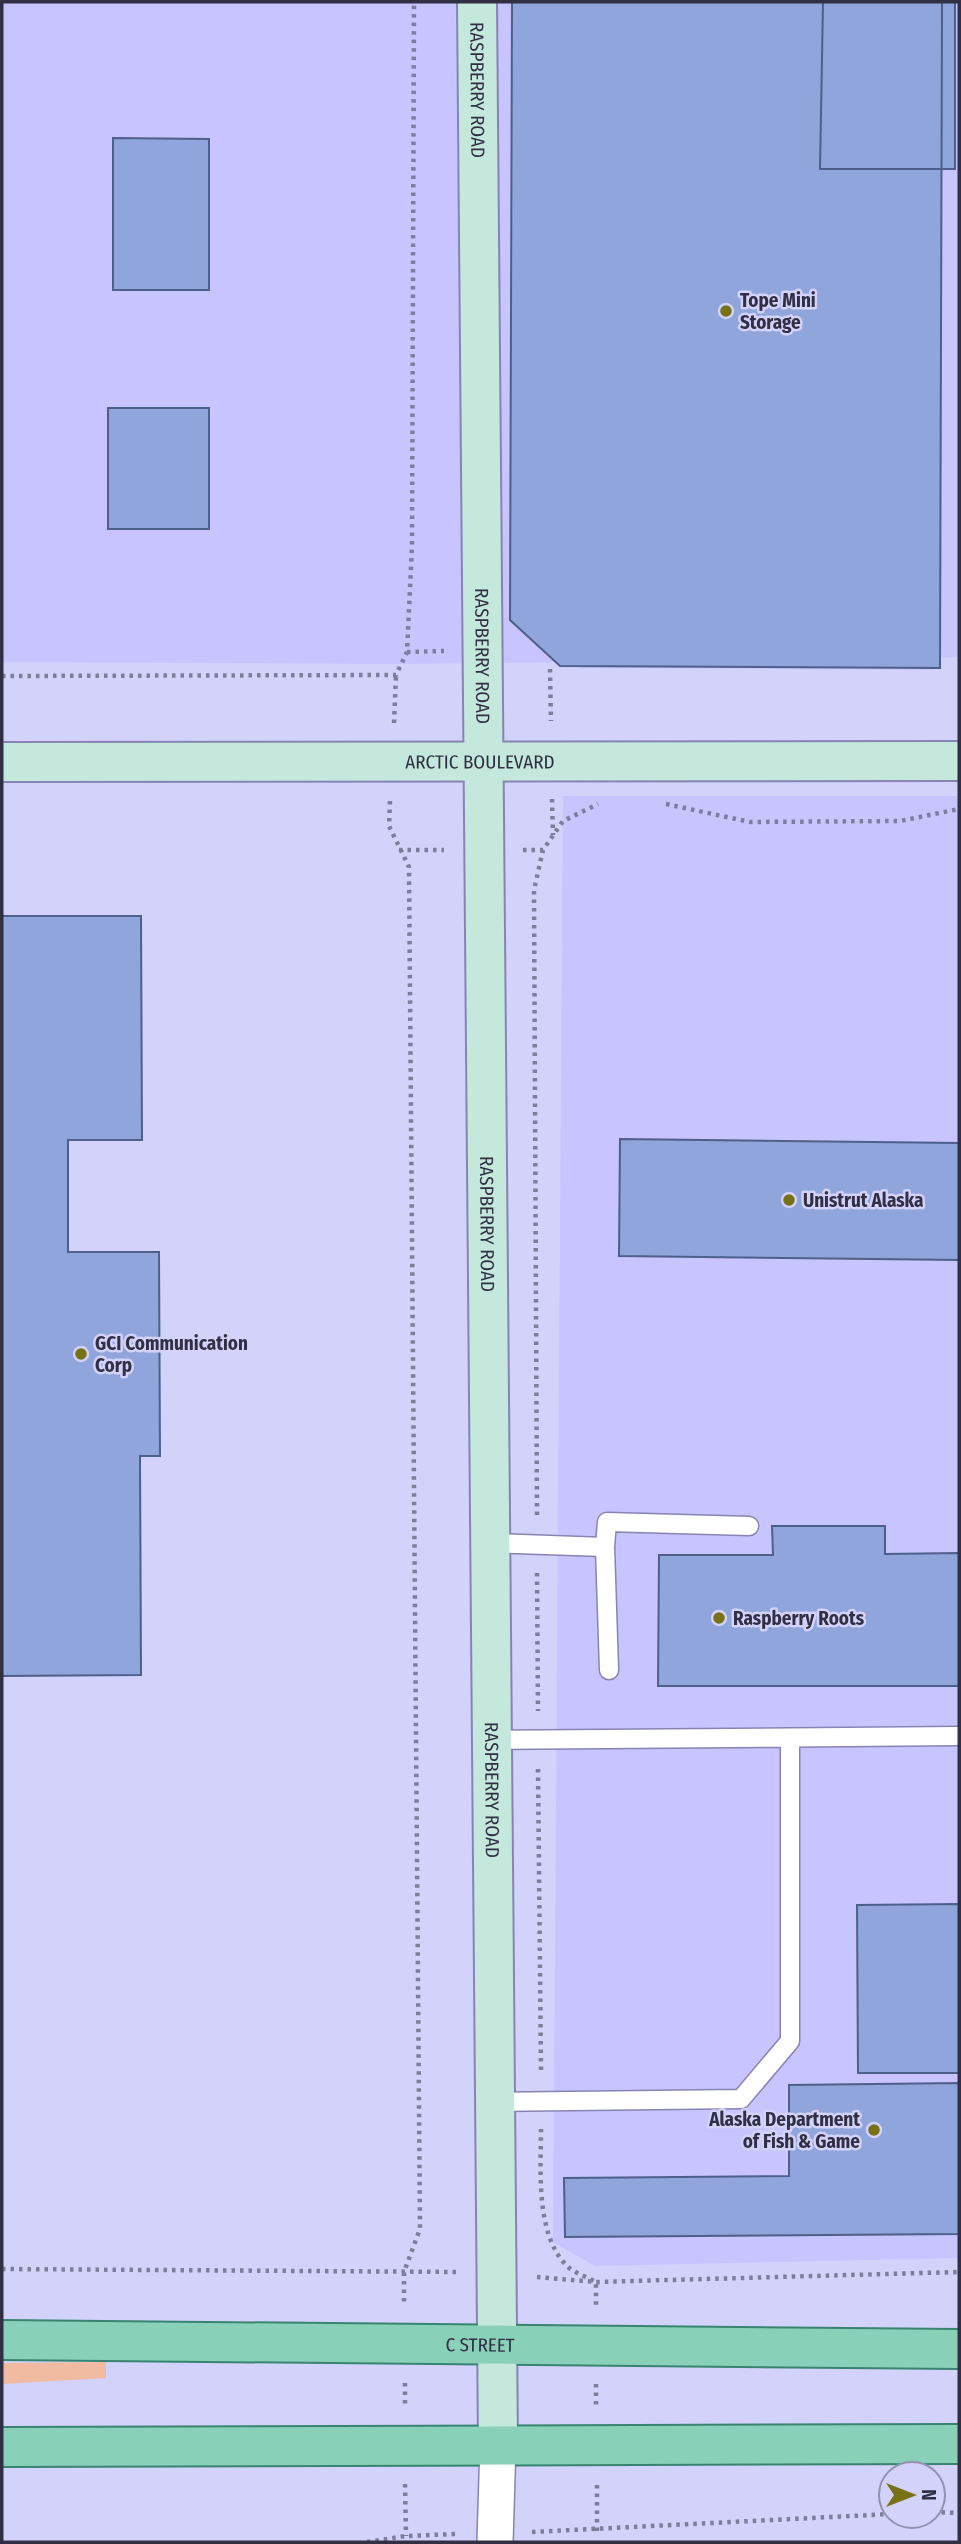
<svg xmlns="http://www.w3.org/2000/svg" width="961" height="2544" font-family="'Fira Sans Condensed',sans-serif">
<style>
.built{fill:#c7c4ff}
.green{fill:#f1bba1}
.building{fill:#8fa5db;stroke:#4e5f89;stroke-width:2}
.lines{fill:none;stroke-linecap:round;stroke-linejoin:round}
.lane-casing{stroke:#8784b4;stroke-width:21}
.street-casing{stroke:#8784b4;stroke-width:38}
.secondary-casing{stroke:#8784b4;stroke-width:42}
.primary-casing{stroke:#378471;stroke-width:42}
.path{stroke:#7e7d9b;stroke-width:4.5;stroke-dasharray:3.5 5;stroke-linecap:butt}
.lane{stroke:#fff;stroke-width:18}
.street{stroke:#fff;stroke-width:35}
.secondary{stroke:#c4e8dc;stroke-width:38}
.primary{stroke:#89d0b9;stroke-width:38}
.poi-dot{fill:#767215;stroke:#d3d2fb;stroke-width:2.5}
.labels{text-anchor:middle;dominant-baseline:central;stroke-width:5;stroke-linejoin:round;paint-order:stroke}
.street-label{font-size:19px;fill:#302f43;stroke:#d3d2fb}
.poi-label{font-size:19px;font-weight:bold;fill:#302f43;stroke:#d3d2fb;text-anchor:start}
</style>
<rect width="100%" height="100%" fill="#d3d2fb"/>
<path class="built" d="M2 2H959V657L934 658V670L580 668 570 662 392 664 2 662Z
M563 796H959V2258L595 2266 553 2242Z"/>
<path class="green" d="M106 2362V2378L2 2384V2363Z"/>
<path class="building" d="M512 2H942L940 668 560 666 510 620Z
M823 2H955V169H820Z
M113 138 209 139V290H113Z
M108 408H209V529H108Z
M2 916H141L142 1140H68V1252H159L160 1456H140L141 1675 2 1676Z
M620 1139 959 1143V1260L619 1256Z
M772 1526H885V1554L959 1553V1686H658L659 1555H773Z
M959 1904V2073H858L857 1905Z
M959 2083V2234L565 2237 564 2178 789 2176V2085Z"/>
<g class="lines">
<g class="lane-casing">
<path id="lane" d="M490 1543 605 1547 609 1670
M605 1547 607 1522 749 1526
M491 1740 959 1736
M496 2102 741 2099 790 2041V1738"/>
</g>
<g class="street-casing">
<path id="street" d="M495 2542 498 2444"/>
</g>
<g class="secondary-casing">
<g id="secondary">
<path id="s1" d="M477 2 498 2444"/>
<path id="s2" d="M2 762 959 761"/>
</g>
</g>
<g class="primary-casing">
<g id="primary">
<path id="s3" d="M2 2340 959 2349"/>
<path d="M2 2447 959 2444"/>
</g>
</g>
<path class="path" d="M407 652 444 651
M550 669 551 721
M2 676 396 675 407 652 412 546 414 2
M394 723 396 675
M552 799 553 835
M390 801 389 826 409 867 420 2229 404 2272V2304
M666 804 750 822 900 821 959 809
M399 850H444
M523 850H543
M537 1515 534 890 543 850 563 821 598 804
M537 1573 538 1711
M538 1769 541 2071
M541 2129C541 2170 535 2234 567 2266 574 2273 587 2277 596 2282V2305
M2 2269 459 2272
M537 2277 596 2282 959 2272
M405 2383V2406
M596 2384V2406
M405 2484 406 2536
M597 2485V2531
M933 2512 959 2513
M532 2532 891 2514
M367 2542 406 2536 456 2534"/>
<use href="#lane" class="lane"/>
<use href="#street" class="street"/>
<use href="#secondary" class="secondary"/>
<use href="#primary" class="primary"/>
</g>
<g class="poi-dot">
<circle cx="726" cy="311" r="7"/>
<circle cx="789" cy="1200" r="7"/>
<circle cx="81" cy="1354" r="7"/>
<circle cx="719" cy="1618" r="7"/>
<circle cx="874" cy="2130" r="7"/>
</g>
<g class="labels">
<g class="street-label">
<text stroke="none"><textPath href="#s1" startOffset="88">RASPBERRY ROAD</textPath></text>
<text stroke="none"><textPath href="#s1" startOffset="654">RASPBERRY ROAD</textPath></text>
<text stroke="none"><textPath href="#s2" startOffset="478">ARCTIC BOULEVARD</textPath></text>
<text stroke="none"><textPath href="#s1" startOffset="1222">RASPBERRY ROAD</textPath></text>
<text stroke="none"><textPath href="#s1" startOffset="1788">RASPBERRY ROAD</textPath></text>
<text stroke="none"><textPath href="#s3" startOffset="478">C STREET</textPath></text>
</g>
<g class="poi-label">
<text x="740" y="300">Tope Mini<tspan x="740" dy="22">Storage</tspan></text>
<text x="803" y="1200">Unistrut Alaska</text>
<text x="95" y="1343">GCI Communication<tspan x="95" dy="22">Corp</tspan></text>
<text x="733" y="1618">Raspberry Roots</text>
<text x="860" y="2119" text-anchor="end">Alaska Department<tspan x="860" dy="22">of Fish &amp; Game</tspan></text>
</g>
</g>
<rect width="961" height="2544" fill="none" stroke="#302f43" stroke-width="7"/>
<g transform="translate(912 2495) rotate(90)"><circle r="33" fill="#d3d2fb" stroke="#9291b1" stroke-width="2"/>
<path d="M0-5L12 26L0 18L-12 26Z" fill="#767215"/>
<text y="-10" font-size="19" font-weight="bold" text-anchor="middle" fill="#302f43">N</text>
</g>
</svg>
